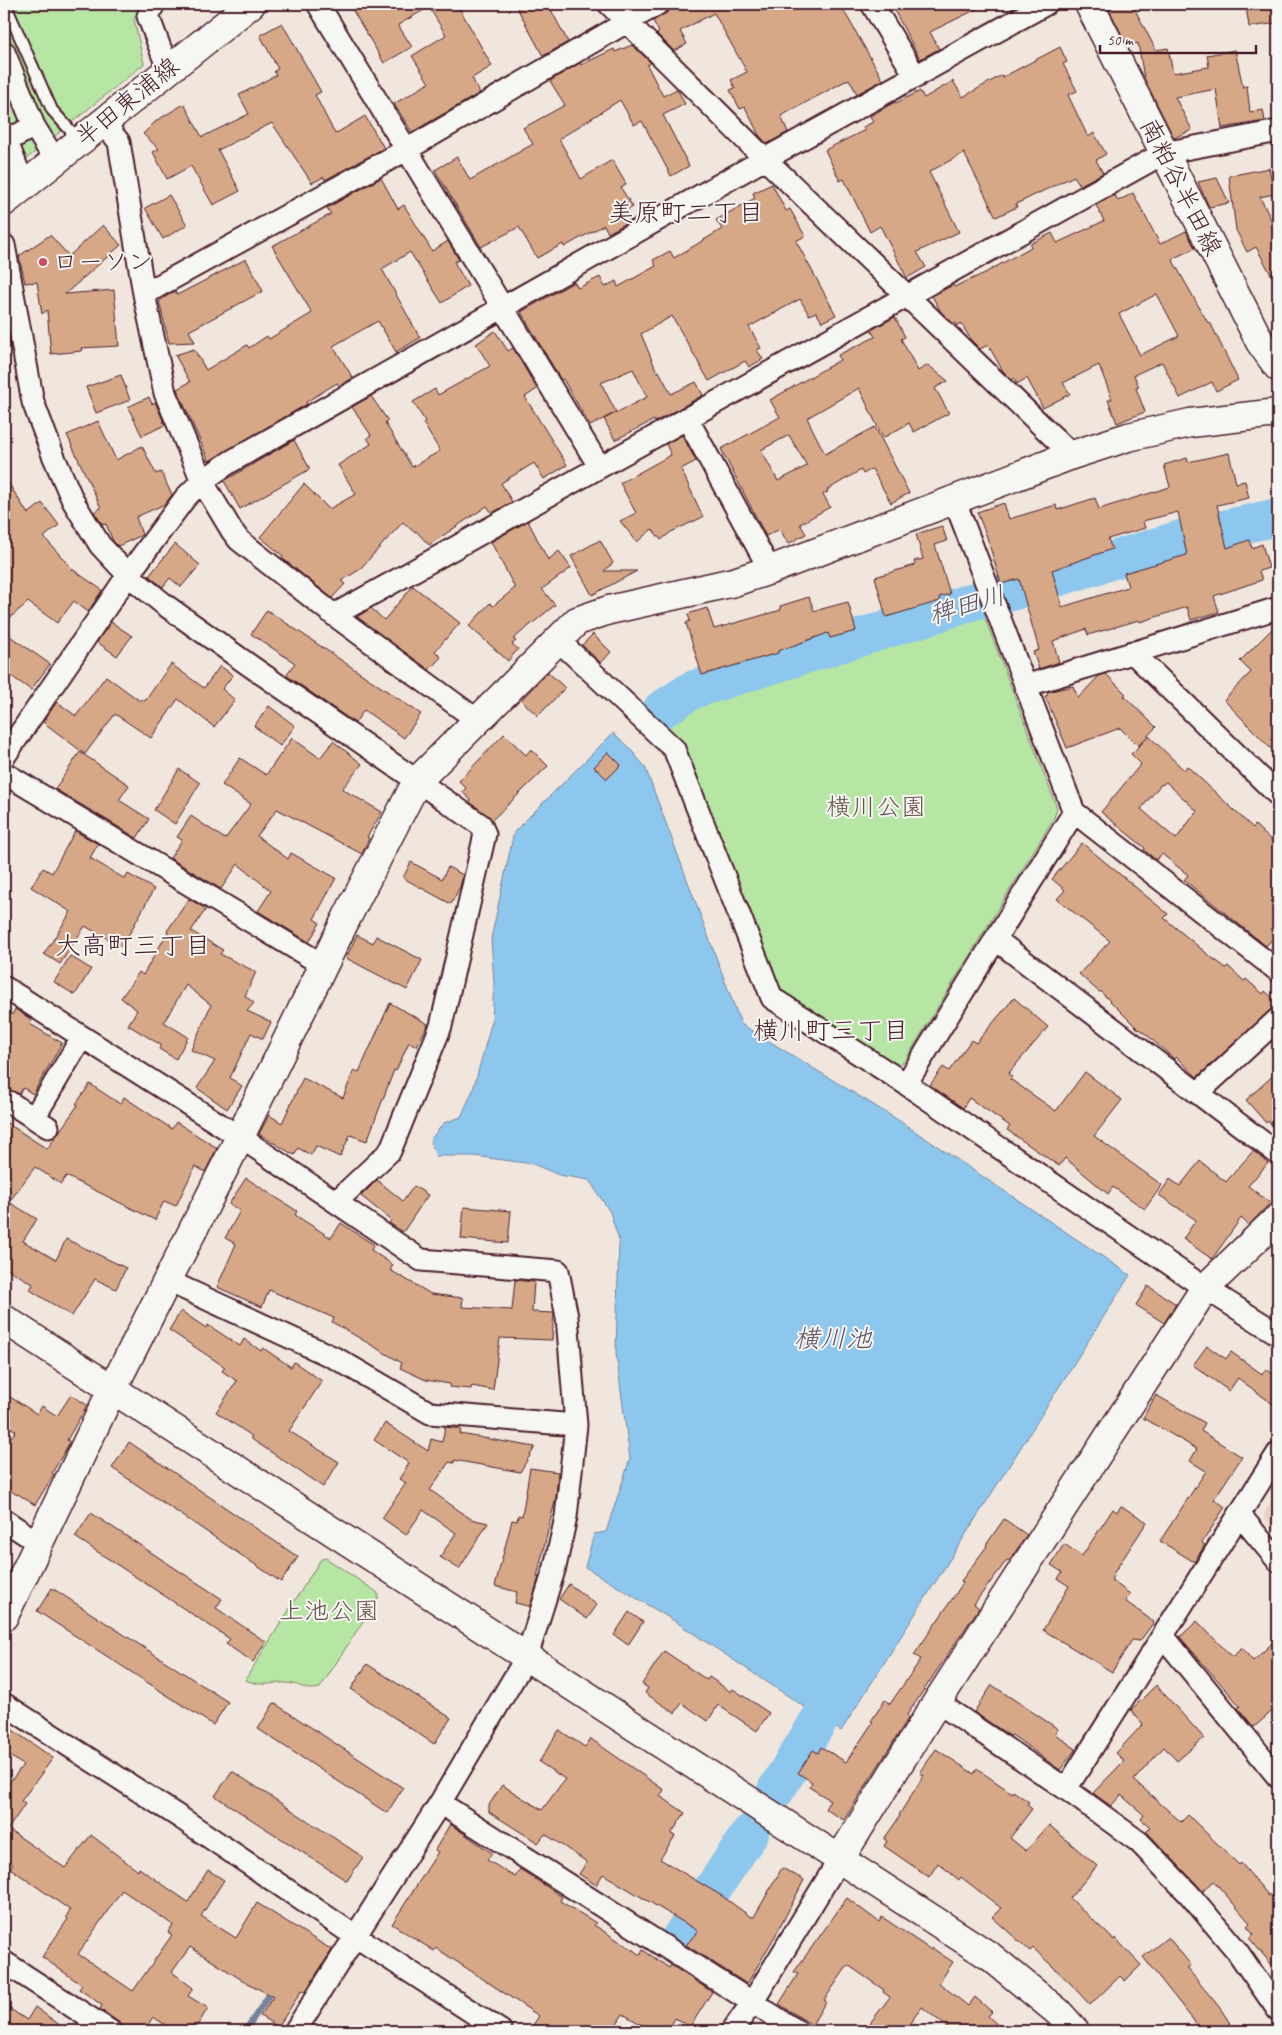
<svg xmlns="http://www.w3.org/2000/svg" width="1282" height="2035" font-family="Caveat,'Klee One',sans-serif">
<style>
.built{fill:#e8d3c4}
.green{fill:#b6e5a4;stroke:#808268}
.water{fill:#8ec7ed;stroke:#73849f}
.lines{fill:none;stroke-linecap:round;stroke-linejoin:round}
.stream{stroke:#73849f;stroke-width:6}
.river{stroke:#8ec7ed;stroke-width:38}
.building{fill:#d6a888;stroke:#4a1f2b;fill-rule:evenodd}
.lane-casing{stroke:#4a1f2b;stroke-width:14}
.street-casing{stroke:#4a1f2b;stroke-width:25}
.secondary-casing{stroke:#4a1f2b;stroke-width:31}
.lane{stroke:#f6f6f2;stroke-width:10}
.street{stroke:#f6f6f2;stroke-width:21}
.secondary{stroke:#f6f6f2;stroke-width:28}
.poi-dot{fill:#d1495b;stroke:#f6f6f2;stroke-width:2}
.labels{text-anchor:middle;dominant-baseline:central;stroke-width:4;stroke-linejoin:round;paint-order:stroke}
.street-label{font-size:25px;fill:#4a1f2b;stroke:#f6f6f2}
.poi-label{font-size:25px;fill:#4a1f2b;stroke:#f6f6f2;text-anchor:start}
.park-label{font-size:25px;fill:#655049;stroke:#f6f6f2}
.neighbourhood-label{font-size:26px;fill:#4a1f2b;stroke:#f6f6f2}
.water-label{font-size:26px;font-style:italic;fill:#5e5165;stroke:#f6f6f2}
</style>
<rect width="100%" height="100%" fill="#f0e6dd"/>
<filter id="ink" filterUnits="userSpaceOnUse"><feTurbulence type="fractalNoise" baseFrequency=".02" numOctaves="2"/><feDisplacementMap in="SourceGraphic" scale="10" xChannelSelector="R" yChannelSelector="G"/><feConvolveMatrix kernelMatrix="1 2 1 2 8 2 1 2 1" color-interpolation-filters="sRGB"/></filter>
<g filter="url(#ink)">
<path class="built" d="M1278 1490V1534L1264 1518 1265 1511Z"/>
<path class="green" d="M4 4H142L134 19 144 64 4 177Z
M980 605 1057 808 1054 818 904 1062 892 1067 775 988 683 743 659 721 697 700 735 682 816 660Z
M326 1558 378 1593V1598L320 1688C304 1691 306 1687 293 1684 275 1680 266 1689 245 1680L321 1559Z"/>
<path class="water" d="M613 733 627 745 645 767 741 1024 898 1120 1130 1275 841 1731 676 1622 585 1567 594 1534 606 1532 630 1459 616 1353 619 1240 610 1212 589 1180 559 1175 533 1164 474 1156H436L430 1140 444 1123 461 1117 473 1090 492 1021 494 982 491 939 514 832Z"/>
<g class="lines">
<path class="stream" d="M245 2031 273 1989"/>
<path class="river" d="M661 710 692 690 932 615 971 602 1014 591 1191 536 1278 517
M776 1790 821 1717
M680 1938 750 1833"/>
</g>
<path class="building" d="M349 4H457L492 66 472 78 480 93 412 132 394 104 429 83 412 56 446 35 429 7 398 25 412 47 384 63Z
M515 4H548L568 42 543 56Z
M670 4H840L883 80 857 94 849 79 781 116 788 132 767 144 759 135 745 107 740 109 730 90 735 88 731 80 747 72 714 13 680 31 687 44 674 51 657 34 659 32 653 21 669 11Z
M891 4H987L930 32 939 49 920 59Z
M1119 4H1132L1156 50 1168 48 1173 73 1209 67 1207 55 1235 50 1243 87 1247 86 1250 112 1263 110 1265 121 1222 128 1216 89 1175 97 1192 130 1174 138 1144 78 1138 43 1128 47 1109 9Z
M1262 4H1275L1278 23 1249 27 1246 6Z
M282 23 321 92 315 95 335 134 365 116 384 148 325 180 324 177 312 183 272 123 218 150 240 191 213 205 191 166 167 179 153 152 159 149 143 134 156 121 184 104 202 137 249 114 239 95 276 75 274 71 278 69 260 35Z
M632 45 651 63 647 65 663 96 677 89 685 104 663 115 689 166 671 176 642 121 634 125 620 100 559 139 581 179 612 160 626 184 621 188 633 207 626 211 632 220 608 233 604 225 564 247 563 244 537 258 519 227 481 247 435 170 457 157 470 180 533 144 523 128 565 105 550 81 580 63 581 65 614 49 615 52Z
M1060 47 1067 62 1063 64 1077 91 1068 95 1088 137 1094 133 1106 154 1096 160 1103 173 1080 185 1074 176 1016 204 1017 207 996 217 964 153 929 172 959 232 917 252 926 267 907 278 880 226 870 232 844 179 840 181 825 150 865 130 863 127 873 122 870 116 895 102 896 103 920 91 924 98 953 81 963 97 1002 75 1003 77Z
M1269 168 1274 194 1260 197 1278 234V287L1256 247 1247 252 1236 230 1229 176Z
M381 178 398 209 404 205 432 251 448 241 459 260 454 262 468 286 442 303 410 252 382 269 420 338 396 352 378 321 333 346 353 378 339 386 337 383 306 402 307 404 209 461 177 389 190 382 175 355 194 349 206 370 247 345 249 348 267 336 269 339 312 313 272 246 331 214 327 208Z
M1217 178 1229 203 1209 207 1198 182Z
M772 184 786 211 790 209 805 236 796 241 836 315 822 322 816 312 809 315 800 299 749 327 761 348 757 350 763 359 749 367 745 361 709 381 672 316 641 334 657 372 659 371 671 394 696 382 703 395 655 422 654 420 615 440 604 419 647 397 633 369 601 383 616 412 590 426 563 379 561 380 521 312 574 282 578 288 600 277 605 287 616 281 618 287 656 266 653 260 670 251 674 258 722 229 716 220 755 198 753 193Z
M1133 193 1160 244 1186 231 1195 248 1172 259 1208 323 1210 322 1238 380 1216 391 1212 382 1180 398 1162 362 1134 375 1139 387 1136 388 1145 412 1117 423 1108 400 1112 399 1099 365 1063 383 1070 394 1043 408 1027 378 1017 384 1014 378 1012 380 1003 371 988 345 980 349 971 340 961 323 958 326 956 323 954 324 941 312 932 296 953 285 954 287 985 273 1031 247 1030 244 1052 233 1057 243 1104 221 1096 205 1115 195 1118 201ZM1157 294 1179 336 1140 355 1119 314Z
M169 195 187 225 163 239 145 208Z
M103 225 121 245 65 294 114 290 119 346 81 348 82 351 51 354 47 310 42 314 37 282 25 283 19 256 50 235 69 256Z
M246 259 263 291 189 331 195 342 169 343 159 301 175 291 177 295Z
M895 317 905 337 901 339 918 371 928 365 948 381 935 388 949 413 914 432 909 423 883 438 859 388 807 418 825 454 875 427 909 493 891 503 872 469 863 474 861 470 827 490 828 492 823 494 830 507 800 524 806 534 788 544 780 529 766 536 721 449 780 417 770 400 840 360 838 355 875 337 871 330ZM789 435 807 466 778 481 761 450Z
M495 331 508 351 513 348 537 389 525 397 567 465 544 479 534 463 501 483 512 502 492 513 487 506 429 545 416 531 414 532 403 522 359 570 341 581 345 584 332 598 282 558 283 556 260 537 304 484 329 509 356 494 338 465 371 444 367 438 371 435 352 407 371 396 388 421 385 423 412 467 440 451 423 423 425 421 413 402 435 389 438 395 490 366 476 344Z
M121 375 130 400 96 413 86 387Z
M149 397 152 404 155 402 165 425 142 436 128 407Z
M98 421 116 460 142 446 156 474 161 472 172 495 165 504 136 517 142 535 118 546 113 541 106 524 103 525 94 512 101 508 67 435Z
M682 435 696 461 681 469 703 517 671 532 661 540 652 529 637 542 620 521 636 513 620 483 671 455 666 444Z
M294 440 310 469 240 509 224 481Z
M1229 453 1236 483 1245 481 1249 498 1217 505 1227 548 1249 540 1252 548 1262 544 1269 568 1259 571 1262 580 1214 596 1219 612 1191 620 1187 607 1140 622 1139 620 1088 635 1086 629 1053 641 1059 662 1039 669 1033 652 1039 650 1019 579 1001 584 987 537 977 512 1004 503 1009 519 1056 505 1057 510 1095 498 1099 509 1170 487 1164 465 1187 458 1188 462ZM1178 512 1187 555 1124 573 1128 587 1062 607 1052 570 1112 549 1108 539 1145 528 1143 521Z
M4 476 28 514 42 503 59 525 44 537 72 569 102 590 88 612 74 601 57 623 28 602 4 623Z
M528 521 548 560 559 551 571 568 542 589 555 605 513 639 516 641 512 644 518 649 508 661 469 626 490 603 493 606 515 588 491 542Z
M942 526 947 541 935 545 950 594 939 597 940 601 886 617 875 577 915 565 914 561 923 559 916 534Z
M600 540 613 563 604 571H637L592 595 571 556Z
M175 544 200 565 181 587 170 578 163 587 149 576Z
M413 586 460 623 435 651 441 657 429 670 357 617 371 608 384 620Z
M809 597 814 611 848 602 856 631 830 638 828 633 778 651V653L702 675 686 623 690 621 688 614 707 608 714 629 781 610 780 606Z
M267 610 421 714 404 738 364 710 355 723 286 675 295 663 251 634Z
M111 622 132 636 117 656 97 642Z
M1278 623V756L1224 700 1251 672 1240 661Z
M4 632 50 664 31 690 4 671Z
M593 634 611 652 601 663 582 645Z
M171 664 204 688 220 666 233 675 222 689 235 700 214 727 178 699 151 738 115 714 85 754 43 722 57 702 76 716 106 676 140 701 141 699 145 701Z
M548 672 565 688 538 716 521 700Z
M1106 674 1126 694 1124 696 1156 727 1138 746 1120 728 1067 748 1045 696 1048 695 1047 692 1073 686 1078 698 1099 676Z
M269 706 295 726 280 746 254 726Z
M504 734 526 755 531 749 548 766 492 820 470 802 471 800 462 792 466 788 459 781Z
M1149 736 1184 770 1187 766 1253 828 1255 825 1278 847V933L1266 946 1184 880 1188 875 1162 854 1156 860 1144 850 1145 848 1101 812 1141 764 1131 754ZM1166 782 1197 811 1176 839 1141 809 1161 784 1162 785Z
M292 738 320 758 333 741 362 764 342 789 382 812 367 837 369 838 362 854 277 809 257 836 288 859 291 853 336 878 314 919 320 923 309 942 258 911 271 891 238 864 221 889 170 858 182 840 177 837 191 816 225 839 251 804 222 785 240 758 266 775Z
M80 752 129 785 119 800 149 819 137 838 55 789Z
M608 752 621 765 607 779 594 767Z
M179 769 200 783 175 824 154 810Z
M75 831 98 844 90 858 125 879 128 874 154 889 122 947 85 926 60 964 44 954 71 912 31 887 43 868 52 873Z
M1082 843 1168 914 1164 918 1211 957 1226 968 1228 966 1244 981 1246 979 1263 994 1265 991 1278 1003 1197 1077 1176 1057 1174 1059 1140 1029 1139 1030 1100 991 1099 992 1079 974 1110 941 1057 899 1065 890 1052 879Z
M411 862 442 879 448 867 463 875 460 887 451 904 403 878Z
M189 899 206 909 191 931 223 950 220 954 256 972 245 996 254 1003 247 1011 271 1022 263 1039 251 1033 230 1078 242 1086 227 1109 197 1088 215 1061 191 1050 211 1005 186 985 164 1022 188 1037 176 1059 159 1049 161 1045 128 1025 137 1010 121 998 139 972 143 975 168 932 167 931Z
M357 935 373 943 376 936 422 960 407 990 346 958Z
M70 956 91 969 75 995 54 982Z
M1014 998 1048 1027 1008 1074 1012 1077 1010 1079 1056 1111 1085 1072 1122 1100 1094 1136 1162 1185 1145 1209 1113 1187 1108 1194 1065 1158 1059 1166 1007 1130 1010 1126 969 1098 963 1108 930 1085 943 1067 949 1071 971 1040 976 1043Z
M390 1003 428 1024 417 1046 409 1042 396 1071 394 1070 367 1141 350 1135 340 1157 316 1146 311 1155 298 1148 294 1155 259 1134 269 1115 282 1123 303 1078 343 1098 354 1070 359 1072Z
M15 1009 32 1020 30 1024 62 1043 33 1094 23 1088 19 1094 10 1090 4 1091V1010L12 1015Z
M1278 1071V1131L1268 1121 1266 1123 1246 1100Z
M90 1084 120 1104 124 1097 172 1129 176 1122 217 1148 205 1172 195 1166 176 1206 164 1201 155 1220 66 1176 61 1184 35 1167 9 1202 37 1219 23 1241 56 1260 66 1239 126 1268 116 1289 95 1279 72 1316 30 1290 33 1284 4 1267V1121L47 1149 78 1105 76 1104Z
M1253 1151 1268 1163 1248 1186 1270 1203 1249 1225 1241 1218 1212 1259 1183 1239 1196 1220 1159 1195 1170 1179 1180 1186 1200 1161 1226 1182Z
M246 1178 297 1211 295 1215 331 1238 341 1223 374 1245 371 1250 393 1265 390 1270 431 1294 463 1298 462 1307 512 1310 515 1280 534 1282 532 1312 554 1313 552 1340 500 1338 493 1390 472 1386 471 1389 449 1387 450 1384 426 1380 400 1368 402 1363 332 1322 334 1318 269 1290 262 1307 217 1287 236 1244 225 1238 240 1211 229 1204Z
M377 1180 403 1201 414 1186 428 1195 403 1232 389 1223 391 1220 361 1196Z
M464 1207 511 1211 508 1243 461 1239Z
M1148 1286 1176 1304 1164 1323 1136 1305Z
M181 1311 206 1328 208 1325 240 1346 244 1339 261 1351 263 1348 291 1367 294 1362 322 1381 289 1431 339 1462 323 1487 250 1438 252 1436 216 1412 237 1381 222 1371 225 1367 169 1330Z
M1207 1346 1226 1359 1231 1352 1262 1374 1266 1369 1278 1378V1408L1238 1378 1229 1391 1193 1365Z
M4 1393 37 1414 42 1406 57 1416 71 1395 87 1405 67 1440 70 1442 52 1473 54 1474 35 1505 18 1494 17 1495 4 1486V1446L16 1431 4 1423Z
M1156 1395 1205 1423 1201 1431 1242 1457 1214 1499 1225 1507 1202 1543 1205 1545 1194 1562 1160 1541 1206 1471 1190 1461 1197 1449 1143 1418Z
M385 1423 428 1451 431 1439 442 1442 445 1427 461 1429 460 1434 535 1447 520 1472 454 1460V1463L449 1462 430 1490 471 1519 488 1523 459 1569 440 1557 456 1533 423 1510 406 1535 382 1518 406 1483 399 1479 409 1463 374 1440Z
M129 1442 298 1557 281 1582 112 1468Z
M530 1468 558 1472 556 1497 537 1577H539L530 1606H528L515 1603 517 1592 495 1586 512 1520 517 1521 518 1515 522 1516Z
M1121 1506 1147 1522 1113 1574 1114 1575 1111 1580 1130 1594 1125 1601 1154 1622 1140 1641 1132 1640 1112 1672 1043 1630 1069 1586 1058 1579 1062 1572 1051 1565 1064 1544 1082 1556 1113 1509 1117 1512Z
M91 1513 222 1599 216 1608 266 1642 253 1662 226 1644 230 1639 75 1537Z
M1004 1519 1027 1535 1009 1561 1007 1560 974 1604 979 1608 907 1715 909 1717 844 1820 825 1809 830 1800 809 1787 812 1782 798 1773 813 1750 818 1753 821 1747 846 1762 873 1722 871 1721 885 1700 890 1704 921 1659 914 1655 963 1583 961 1581 987 1546 986 1545Z
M569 1584 597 1605 587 1619 559 1599Z
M52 1588 228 1702 213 1725 37 1611Z
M629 1612 643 1622 628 1645 614 1635Z
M1197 1621 1232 1657 1242 1648 1253 1661 1278 1638V1706L1254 1727 1238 1708 1240 1706 1180 1637Z
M664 1651 707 1680 709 1677 731 1692 733 1689 769 1713 757 1731 718 1705 708 1721 682 1703 675 1713 645 1693 648 1688 642 1684Z
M367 1664 451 1718 434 1744 351 1689Z
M992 1685 1058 1729 1055 1734 1076 1749 1060 1770 1012 1735 1010 1736 974 1712Z
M1156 1685 1204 1738 1177 1761 1164 1747 1134 1780 1181 1822 1188 1815 1239 1865 1241 1863 1269 1896 1278 1887V1972L1249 1938 1254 1934 1247 1926 1250 1923 1214 1881 1203 1891 1146 1831 1150 1827 1141 1819 1144 1815 1121 1795 1111 1806 1093 1793 1124 1761 1116 1753 1143 1724 1131 1710Z
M274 1703 403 1788 387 1813 258 1729Z
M4 1724 53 1758 21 1801 25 1804 8 1829 65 1868 91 1835 138 1871 139 1868 188 1902 208 1870 224 1880 201 1916 236 1938 257 1903 332 1950 305 1992 302 1990 278 2027 260 2016 273 1997 239 1978 190 1947 172 1972 193 1988 188 1996 208 2008 194 2031H175L153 2017 144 2031H131L100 2009 102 2005 79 1989 82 1985 42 1957 68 1919 66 1917 70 1910 10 1868 13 1864 4 1858V1790L23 1765 4 1752ZM122 1890 173 1925 168 1932 172 1935 133 1991 78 1954Z
M559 1730 585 1747 591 1739 664 1790 660 1796 685 1813 671 1834 675 1836 660 1859 722 1896 751 1917H754L782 1868 804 1880 778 1931 747 1984 686 1945 698 1931 603 1874 596 1885 579 1874 587 1862 545 1834 538 1843 489 1812V1805L502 1785 542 1810 565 1779 539 1762Z
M936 1749 974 1774 977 1769 1012 1793 1013 1791 1029 1802 1027 1805 1032 1809 1010 1838 1026 1851 1049 1825 1097 1866 1070 1898 1114 1940 1115 1938 1141 1965 1125 1981 1120 1976 1090 2005 1069 1982 1033 1948 1030 1951 992 1917 1001 1908 961 1877 959 1880 938 1863 929 1877 884 1846 887 1841 884 1839 900 1816 899 1815 924 1775 920 1773Z
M232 1771 363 1857 347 1881 215 1796Z
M450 1824 492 1853 487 1860 515 1877 520 1869 562 1897 560 1901 596 1923 594 1925 633 1950 640 1955 643 1950 669 1968 671 1965 712 1992 690 2027 675 2018 668 2031H653L623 2014 612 2031H542L533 2025 539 2016 436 1948 434 1951 392 1924 438 1852 435 1850Z
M847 1898 879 1922 882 1917 931 1950 932 1948 953 1962 939 1983 968 2006 975 1997 992 2012 988 2016 1004 2031H952L922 2007 904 2031H864L890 1997 883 1992 884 1990 848 1965 824 2000 826 2001 812 2025 779 2004 798 1974 794 1972Z
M1168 1937 1191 1965 1187 1968 1220 2008 1235 2031H1202L1143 1957Z
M4 2005 27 2020 35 2007 68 2031H4Z"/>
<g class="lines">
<g class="lane-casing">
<path id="lane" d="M8 4 7 8 52 110 79 140"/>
</g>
<g class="street-casing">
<path id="street" d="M154 4 148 16 168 69
M318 4 599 466
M609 4 765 159 1072 455
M872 4 916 77
M4 52 34 126 14 137 4 133
M103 122 119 142 144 294 165 393 202 481 232 531 239 540 334 615 477 720
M34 126 47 147
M4 134 18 170
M4 245 33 402 53 455 73 501 100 545 128 575 165 605 249 665 481 825 485 834 441 1026 390 1151 337 1201
M144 294 406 150 658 4
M687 418 770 570
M954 499 1074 812 1278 971
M334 615 1164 153 1278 131
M558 640 674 749 772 998 906 1084 1205 1288 1278 1334
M1132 652 1278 795
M1025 686 1278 608
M4 757 128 575 185 498 202 481 230 462 765 159 1046 4
M4 773 323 965
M995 939 1278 1154
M4 987 249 1143 421 1260 558 1271 567 1317 576 1425 566 1517 555 1567 527 1656 440 1803 295 2031
M906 1084 1074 812
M1198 1093 1278 1019
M9 1102 48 1127
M34 1118 82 1037
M168 1281 339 1360 430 1413 576 1425
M1240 1515 1278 1561
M4 1520 39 1543
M1164 1637 1278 1777
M937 1702 1066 1789 1139 1842 1189 1894 1237 1951 1278 2010
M4 1704 181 1818 355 1936 501 2031
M1066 1789 1278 1453
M440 1803 797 2031
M4 1962 110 2031
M732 2031 752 2003 839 1860"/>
</g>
<g class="secondary-casing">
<path id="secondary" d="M1089 4 1260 342 1278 367
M4 202 251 4
M4 1319 991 1957 1058 2012 1075 2031
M4 1616 112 1390 240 1137 347 917 417 781 577 621 609 610 734 582 770 570 1072 455 1128 437 1190 423 1278 413
M839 1860 937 1702 1205 1288 1278 1218"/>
</g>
<use href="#lane" class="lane"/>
<use href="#street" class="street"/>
<use href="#secondary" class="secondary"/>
</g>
</g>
<circle class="poi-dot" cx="43" cy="262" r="5"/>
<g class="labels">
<g class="street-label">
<text transform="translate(127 102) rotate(-39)">半田東浦線</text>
<text transform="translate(1181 187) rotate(63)">南粕谷半田線</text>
</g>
<g class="poi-label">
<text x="53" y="262">ローソン</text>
</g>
<g class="park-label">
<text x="876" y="807">横川公園</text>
<text x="329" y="1611">上池公園</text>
</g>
<g class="neighbourhood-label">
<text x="686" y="212">美原町二丁目</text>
<text x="133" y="945">大高町三丁目</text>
<text x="831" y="1030">横川町三丁目</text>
</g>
<g class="water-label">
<text transform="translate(967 605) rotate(-16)">稗田川</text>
<text x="833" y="1338">横川池</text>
</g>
</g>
<rect width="1282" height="2035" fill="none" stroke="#f6f6f2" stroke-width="20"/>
<rect x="10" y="10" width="1262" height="2015" fill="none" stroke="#4a1f2b" stroke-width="2" filter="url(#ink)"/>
<path d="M1100 45v8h156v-8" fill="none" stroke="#4a1f2b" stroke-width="2.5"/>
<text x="1107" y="45" font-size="15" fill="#4a1f2b" stroke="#f6f6f2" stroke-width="4" paint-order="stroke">50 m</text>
</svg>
